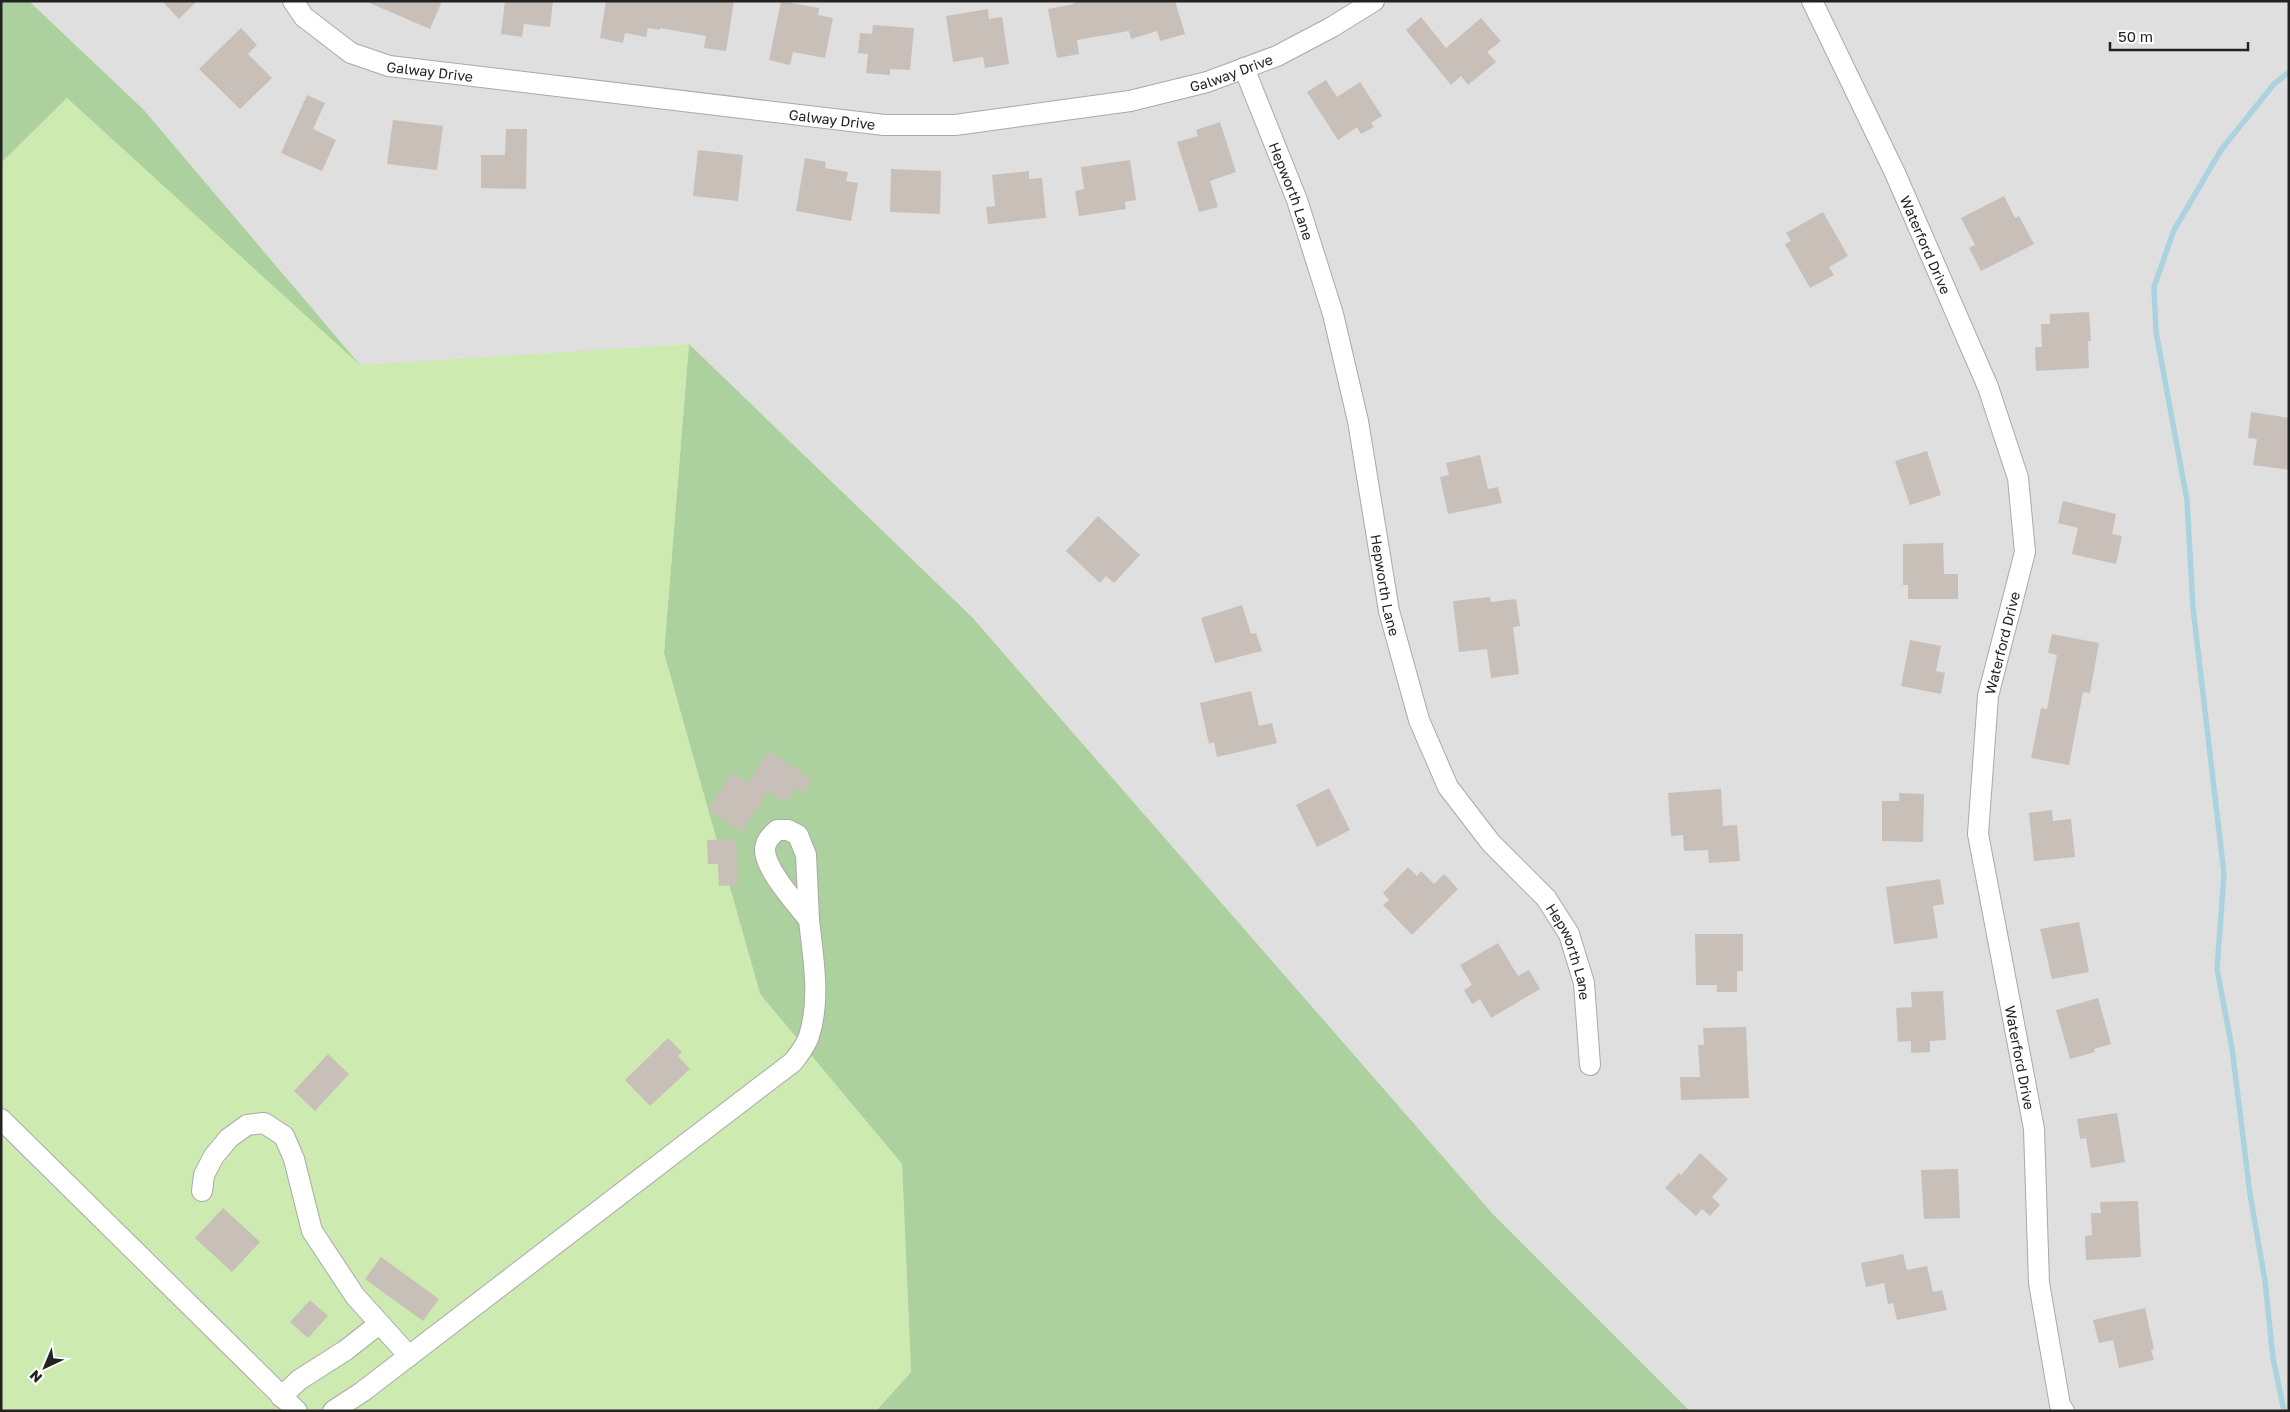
<svg xmlns="http://www.w3.org/2000/svg" width="2290" height="1412" font-family="'Golos Text',sans-serif">
<style>
.residential{fill:#e0dfdf}
.grass{fill:#cdebb0}
.forest{fill:#add19e}
.lines{fill:none;stroke-linecap:round;stroke-linejoin:round}
.stream{stroke:#aad3df;stroke-width:5.5}
.building{fill:#c7bfb8}
.minor-casing{stroke:#a9a9a9;stroke-width:22}
.minor{stroke:#fff;stroke-width:20}
.labels{text-anchor:middle;dominant-baseline:central;stroke-width:5;stroke-linejoin:round;paint-order:stroke}
.street-label{font-size:14px;fill:#222;stroke:#fff}
</style>
<rect width="100%" height="100%" fill="#f2efe9"/>
<path class="residential" d="M29 1H2289V1411H1690L1492 1213 972 617 689 344 361 366 144 110Z"/>
<path class="grass" d="M67 98 361 365 689 344 664 653 760 994 902 1164 911 1372 876 1411H1V163Z"/>
<path class="forest" d="M1 1H29L144 110 361 366 67 98 1 163Z
M689 344 972 617 1492 1213 1690 1411H876L911 1372 902 1164 760 994 664 653Z"/>
<g class="lines">
<path class="stream" d="M2284 1411 2273 1358 2265 1281 2250 1194 2232 1048 2217 969 2224 874 2193 608 2187 500 2156 332 2154 287 2174 230 2221 150 2274 84 2289 72"/>
</g>
<path class="building" d="M162 1H197L179 19Z
M365 1H442L430 29Z
M505 1H553L550 27 524 24 522 37 501 34Z
M606 1H734L726 51 704 48 706 36 660 28V30L648 28 646 37 625 33 623 43 600 38Z
M781 1 819 8 818 15 833 18 825 58 793 52 790 65 769 60Z
M1073 1H1175L1185 34 1160 41 1157 31 1131 39 1129 31 1077 40 1079 54 1057 58 1048 9 1074 4Z
M988 9 989 19 1002 17 1009 64 985 68 983 57 953 62 946 16Z
M1421 17 1446 48 1481 18 1501 41 1487 52 1496 62 1468 85 1461 76 1451 85 1406 30Z
M873 25 914 28 910 70 890 69V75L866 73 868 54 858 53 860 33 872 34Z
M241 28 257 45 248 54 272 78 240 109 199 69Z
M1326 80 1337 97 1360 82 1382 116 1371 123 1374 127 1361 134 1357 127 1338 140 1307 92Z
M307 95 325 103 313 129 336 140 322 171 281 153Z
M393 120 443 126 437 170 387 164Z
M1220 122 1236 172 1210 181 1218 207 1199 212 1177 142 1198 136 1196 130Z
M506 129H527L526 189 481 188V155H505Z
M698 150 743 155 738 201 693 196Z
M805 158 826 162 825 168 848 172 846 181 858 183 851 221 796 211Z
M1130 160 1136 200 1125 202 1126 209 1079 216 1075 191 1084 189 1081 167Z
M891 169 941 171 940 214 890 212Z
M1029 171V179L1042 178 1046 218 988 224 986 207 995 206 992 175Z
M2004 196 2015 218 2019 216 2034 244 1981 271 1969 248 1975 245 1961 218Z
M1823 212 1848 256 1829 267 1834 275 1810 288 1785 244 1791 241 1786 233Z
M2089 312 2091 341H2088L2089 368 2036 371 2035 347H2042L2041 324H2050V314Z
M2251 412 2289 418V470L2253 465 2257 439 2248 438Z
M1927 451 1941 495 1910 505 1895 461Z
M1480 455 1488 489 1498 487 1502 503 1448 514 1440 477 1449 475 1446 463Z
M2063 501 2116 514 2112 534 2122 536 2116 564 2072 554 2078 528 2058 523Z
M1098 516 1140 555 1114 583 1106 576 1100 583 1066 551Z
M1943 543 1944 574H1958V599H1908V585H1903V544Z
M1490 597 1491 602 1516 599 1520 626 1513 627 1519 674 1491 678 1487 649 1459 652 1453 601Z
M1242 605 1251 634 1256 633 1262 651 1215 663 1201 618Z
M2052 634 2099 643 2090 693 2083 692 2069 765 2031 758 2041 708 2047 709 2057 655 2048 653Z
M1910 640 1941 646 1936 671 1945 673 1941 694 1901 686Z
M1251 691 1259 726 1272 723 1277 743 1217 757 1214 742 1209 744 1200 703Z
M768 751 812 779 804 793 796 788 786 803 768 791 742 832 708 810 732 772 748 783Z
M1329 788 1350 830 1317 847 1296 805Z
M1721 789 1723 826 1737 825 1740 861 1709 863 1708 850 1684 851 1683 835 1671 836 1668 793Z
M1899 793 1924 794 1923 842 1882 841V801H1899Z
M2052 810 2053 821 2071 819 2075 857 2034 861 2029 813Z
M736 839 738 885 719 886 718 864H708L707 840Z
M1408 867 1417 876 1421 871 1434 884 1444 874 1458 889 1412 935 1383 905 1389 900 1383 893Z
M1940 879 1944 904 1933 906 1938 938 1894 944 1886 887Z
M2079 922 2089 972 2052 979 2040 929Z
M1695 934H1743V971H1737V992H1717V985H1696Z
M1498 943 1518 976 1529 970 1540 989 1491 1018 1480 999 1472 1004 1464 990 1472 985 1460 965Z
M1943 991 1946 1040 1930 1041V1052L1911 1053V1041L1898 1042 1896 1008 1912 1007 1911 992Z
M2098 998 2111 1044 2094 1049 2095 1052 2070 1059 2056 1010Z
M1746 1027 1749 1098 1681 1100 1680 1077H1700L1698 1045H1704L1703 1028Z
M668 1038 682 1052 678 1056 690 1069 650 1106 625 1080Z
M328 1054 349 1074 315 1111 294 1091Z
M2117 1113 2125 1162 2091 1168 2086 1138 2080 1139 2077 1119Z
M1700 1153 1728 1179 1712 1197 1720 1205 1710 1216 1702 1209 1696 1216 1665 1188 1679 1173 1681 1175Z
M1958 1169 1960 1218 1924 1219 1921 1170Z
M2138 1201 2141 1257 2086 1260 2085 1236 2092 1235 2091 1213H2101L2100 1202Z
M223 1208 260 1242 232 1272 195 1238Z
M1903 1254 1907 1270 1927 1266 1933 1292 1942 1290 1947 1310 1897 1320 1893 1303 1888 1304 1884 1283 1866 1287 1861 1263Z
M381 1257 439 1299 423 1321 365 1279Z
M310 1300 328 1316 308 1338 290 1322Z
M2145 1308 2154 1349 2151 1350 2154 1360 2119 1368 2113 1340 2099 1343 2093 1320Z"/>
<g class="lines">
<g class="minor-casing">
<g id="minor">
<path id="s1" d="M293 1 304 17 351 53 389 66 884 125H955L1130 101 1207 82 1277 56 1332 27 1374 1"/>
<path id="s2" d="M1812 1 1895 173 1988 387 2018 478 2025 552 1988 696 1978 834 2034 1129 2039 1283 2060 1405 2064 1411"/>
<path id="s3" d="M1244 68 1297 200 1333 314 1358 421 1389 611 1419 720 1448 787 1491 843 1546 898 1569 934 1584 983 1590 1065"/>
<path d="M777 830H788L798 835 806 855 809 920C797 904 765 870 765 850 765 841 771 836 777 830Z"/>
<path d="M1 1119 297 1411"/>
<path d="M202 1191 204 1175 214 1156 229 1138 247 1125 264 1123 284 1136 294 1159 312 1231 355 1296 409 1356"/>
<path d="M281 1397 299 1380 346 1350 379 1324"/>
<path d="M333 1411 362 1392 793 1062C799 1054 806 1046 809 1036 821 999 813 957 809 920"/>
</g>
</g>
<use href="#minor" class="minor"/>
</g>
<g class="labels">
<g class="street-label">
<text stroke="none"><textPath href="#s1" startOffset="160">Galway Drive</textPath></text>
<text stroke="none"><textPath href="#s1" startOffset="970">Galway Drive</textPath></text>
<text stroke="none"><textPath href="#s1" startOffset="565">Galway Drive</textPath></text>
<text stroke="none"><textPath href="#s3" startOffset="132">Hepworth Lane</textPath></text>
<text stroke="none"><textPath href="#s2" startOffset="269">Waterford Drive</textPath></text>
<text stroke="none"><textPath href="#s3" startOffset="538">Hepworth Lane</textPath></text>
<text transform="translate(2002 643) rotate(-76)">Waterford Drive</text>
<text stroke="none"><textPath href="#s3" startOffset="958">Hepworth Lane</textPath></text>
<text stroke="none"><textPath href="#s2" startOffset="1109">Waterford Drive</textPath></text>
</g>
</g>
<rect width="2290" height="1412" fill="none" stroke="#222222" stroke-width="5"/>
<g transform="translate(45 1367) rotate(224)" stroke="#ffffff" stroke-width="4" paint-order="stroke">
<path d="M0-4L9 19L0 12L-9 19Z" fill="#222222"/>
<text y="-8" font-size="14" font-weight="bold" text-anchor="middle" fill="#222222">N</text>
</g>
<path d="M2110 42v8h138v-8" fill="none" stroke="#222222" stroke-width="2.5"/>
<text x="2118" y="42" font-size="15" fill="#222222" stroke="#ffffff" stroke-width="4" paint-order="stroke">50 m</text>
</svg>
